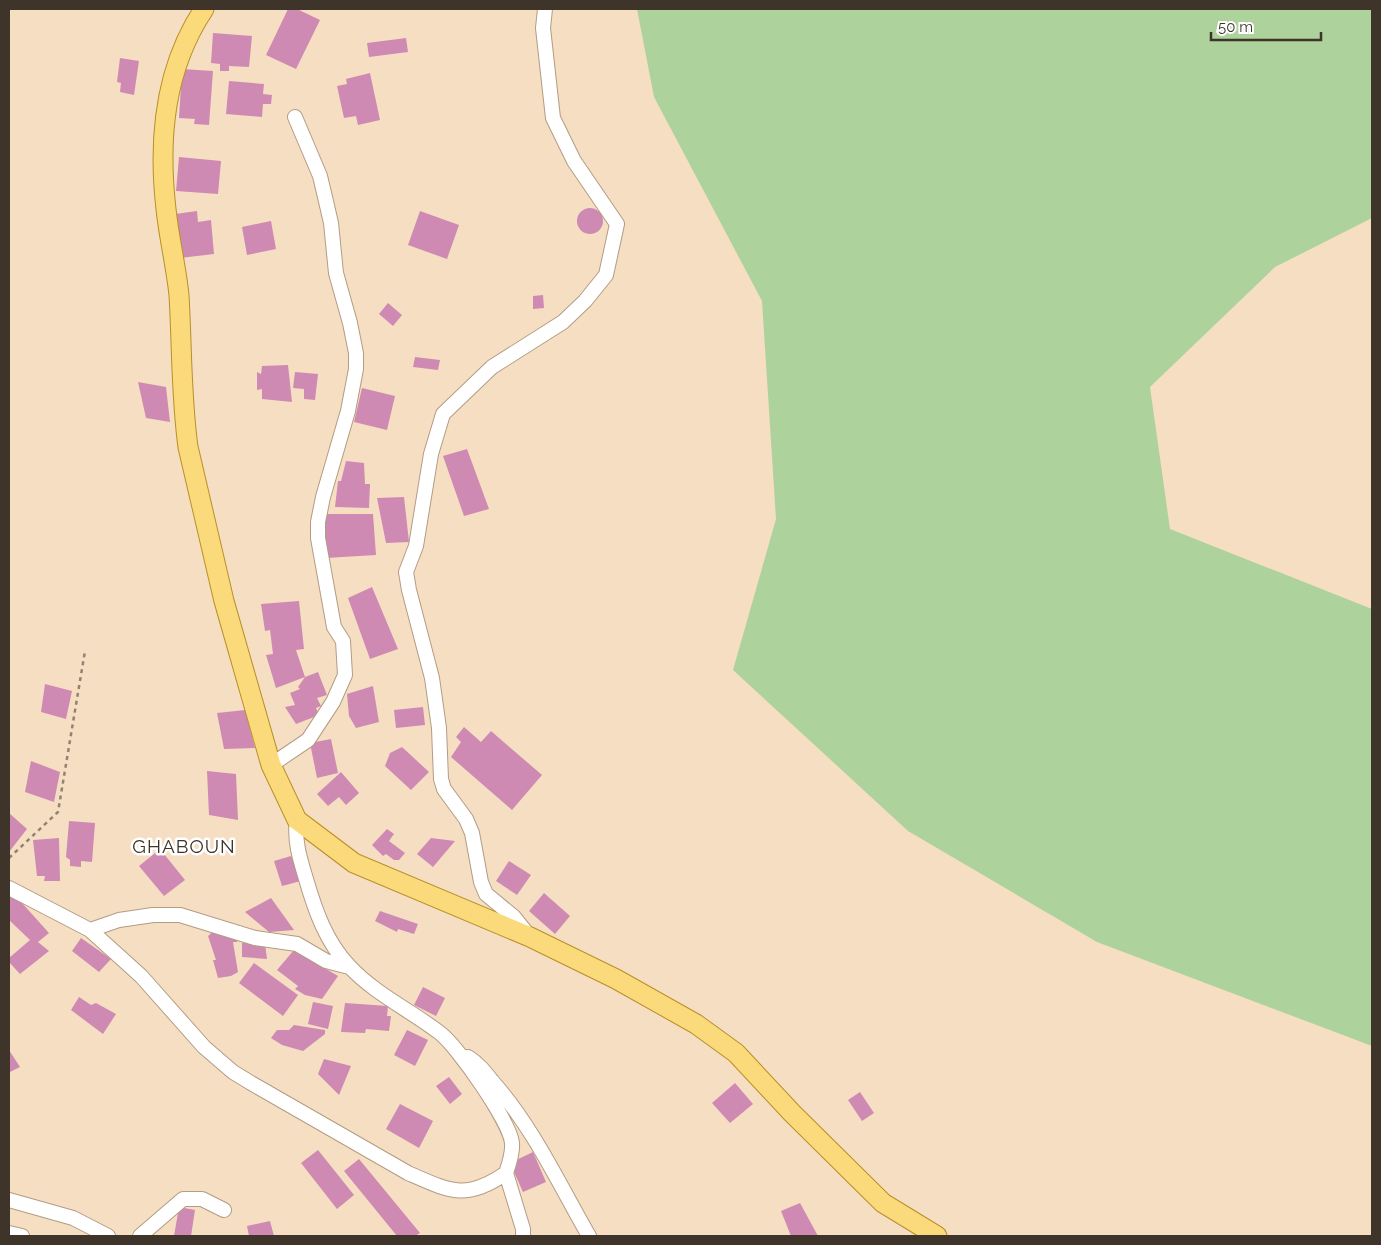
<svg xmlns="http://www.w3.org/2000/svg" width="1381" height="1245" font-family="Raleway,sans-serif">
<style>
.green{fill:#add29b}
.building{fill:#cf8ab3}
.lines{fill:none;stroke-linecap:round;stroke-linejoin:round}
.minor-casing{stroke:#b29c83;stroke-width:16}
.major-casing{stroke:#b79027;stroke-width:21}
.path{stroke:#938271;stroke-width:2.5;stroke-dasharray:4 4;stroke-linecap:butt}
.minor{stroke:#fff;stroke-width:14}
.major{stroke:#fbda7c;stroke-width:19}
.labels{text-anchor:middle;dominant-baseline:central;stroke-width:5;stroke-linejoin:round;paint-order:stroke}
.quarter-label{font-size:19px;letter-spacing:1px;fill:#3e342a;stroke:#fff}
</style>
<rect width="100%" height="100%" fill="#f6dec3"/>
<path class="green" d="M637 9H1372V218L1275 267 1150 387 1170 529 1372 609V1046L1097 942 908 831 733 670 776 519 762 301 654 97Z"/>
<path class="building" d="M288 9H297L320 20 296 69 266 55Z
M213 33 252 36 249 67 229 66V71H220V64L211 63Z
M406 38 408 52 369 57 367 43Z
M120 58 139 61 134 95 120 92 121 83 117 82Z
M182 69 213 71 209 125 194 124 195 119 179 118Z
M370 73 380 120 358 125 356 116 344 118 337 86 347 84 346 79Z
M229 81 264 84 263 94 272 95 271 104H263L262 117 226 114Z
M179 157 221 161 218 194 176 191Z
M577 221a13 13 0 1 1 26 0a13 13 0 1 1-26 0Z
M197 211 198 222 211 220 214 254 180 258 175 214Z
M420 211 459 225 447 259 408 245Z
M271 221 276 249 247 255 242 227Z
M543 295 544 308 533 309V296Z
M388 303 402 315 393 326 379 314Z
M415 357 440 360 438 370 413 367Z
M288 365 292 402 262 399V389L257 390V372L261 374 262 366Z
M295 372 318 374 315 400 304 399V389L293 388Z
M138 382 166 387 170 422 146 418Z
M362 388 395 396 387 430 354 422Z
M467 449 489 509 464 516 443 456Z
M346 461 364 463 365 484H370L369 508 335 507 338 481H341Z
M404 497 409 542 386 543 377 498Z
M326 514H373L376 555 326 558Z
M372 587 398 649 370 659 348 598Z
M299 601 304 649 296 650 305 677 276 688 266 655 273 654 270 630 265 631 261 604Z
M318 672 327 695 317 698 321 706 316 708 319 715 296 724 285 707 295 705 290 693 300 689 298 687 305 677Z
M45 684 72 691 66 719 41 712Z
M373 686 379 722 356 728 349 716 347 694Z
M423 707 425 725 396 728 394 710Z
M245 710 255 748 224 749 217 713Z
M464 727 481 742 491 731 542 775 512 810 451 757 461 742 456 737Z
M331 739 338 773 317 778 310 743Z
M402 747 429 772 411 790 385 766 390 753Z
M31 761 60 772 54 802 25 792Z
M207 771 236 774 238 820 209 815Z
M341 772 359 793 346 805 339 797 328 806 317 794Z
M9 813 27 829 9 852Z
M69 821 95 823 92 862 81 861V867L70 866V860L66 857Z
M387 829 394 834 389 841 405 853 399 860H394L386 854 383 856 372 845Z
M59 838 60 881H44L45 876H37L33 840Z
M431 838 455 841 433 867 417 854Z
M160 849 185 880 164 896 139 866Z
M291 856 301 881 282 886 274 861Z
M509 861 531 875 517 895 496 881Z
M13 893 49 933 38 942 49 951 20 974 9 962V958L30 940 9 920V898Z
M544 893 570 916 555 934 529 911Z
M271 898 294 930 269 932 245 912Z
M380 911 418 924 414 934 398 929 397 932 375 921Z
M215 930 237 935V942H233L238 972 231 976 218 978 213 960H216L208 936Z
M81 938 111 959 99 972 72 951Z
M242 943 265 944 267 959 242 957Z
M294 950 338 976 322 999 305 995 295 989 298 986 277 970Z
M254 963 298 995 283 1016 239 983Z
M423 987 445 998 436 1016 414 1005Z
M79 997 91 1005 96 1003 116 1014 103 1034 71 1010Z
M313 1002 333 1006 328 1029 308 1024Z
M345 1003 388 1006 387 1016H391L389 1031 366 1029 365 1033 341 1032Z
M294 1025 325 1030V1034L303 1051 282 1045 271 1038 277 1030H289Z
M407 1030 428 1040 415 1066 394 1055Z
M9 1050 20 1067 10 1072 9 1070Z
M324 1059 351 1066 339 1095 318 1074Z
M449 1077 462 1094 450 1104 436 1086Z
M735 1083 753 1104 730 1123 712 1103Z
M860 1092 874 1113 862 1121 848 1100Z
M400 1104 433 1121 419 1148 386 1129Z
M318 1150 354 1195 337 1209 301 1163Z
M533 1152 546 1182 523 1192 510 1163Z
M359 1159 420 1233 415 1236H397L344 1171Z
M800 1203 818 1236H791L781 1211Z
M179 1207 195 1210 191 1236H174Z
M270 1221 274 1236H249L247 1226Z"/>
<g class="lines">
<g class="minor-casing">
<path id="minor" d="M271 765 308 740 333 702 345 675 343 641 334 627 318 538V522L323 497 348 411 356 369V353L350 323 336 273 331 223 325 197 320 176 295 117
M9 888 90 930 141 976 204 1047 233 1072 251 1083 408 1173C449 1191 466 1201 506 1173 509 1164 513 1153 512 1143 510 1122 458 1047 440 1033 410 1010 375 994 349 966 326 942 315 910 306 879 300 859 294 841 297 820
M90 930 119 920 153 915H180L255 938 297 944 326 961 349 967
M530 937 514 917 486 894 481 882 472 833 466 819 444 789 441 779 439 728 432 678 409 590 406 572 416 546 431 454 443 414 492 367 563 322 585 301 606 275 617 224 574 161 553 118 543 28 545 9
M468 1057C478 1063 485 1072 492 1081 533 1127 559 1184 589 1236
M506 1173 523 1229V1236
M9 1200 73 1218 108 1236
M9 1233 22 1236
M140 1236 183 1199H202L224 1210"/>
</g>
<g class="major-casing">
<path id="major" d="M204 9C164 69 158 139 166 209 169 238 176 266 179 295 182 346 181 396 188 447L224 601 271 765 297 820 354 863 530 937 616 979 696 1024 736 1053 792 1113 883 1203 937 1236"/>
</g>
<path class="path" d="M9 858 58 812 85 651"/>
<use href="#minor" class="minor"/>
<use href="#major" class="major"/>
</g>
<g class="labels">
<g class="quarter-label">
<text x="184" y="846">GHABOUN</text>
</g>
</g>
<rect width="1381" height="1245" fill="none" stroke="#3e342a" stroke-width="20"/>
<path d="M1211 32v8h110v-8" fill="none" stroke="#3e342a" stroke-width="2.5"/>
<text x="1218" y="32" font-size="15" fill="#3e342a" stroke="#ffffff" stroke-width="4" paint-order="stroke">50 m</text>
</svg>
